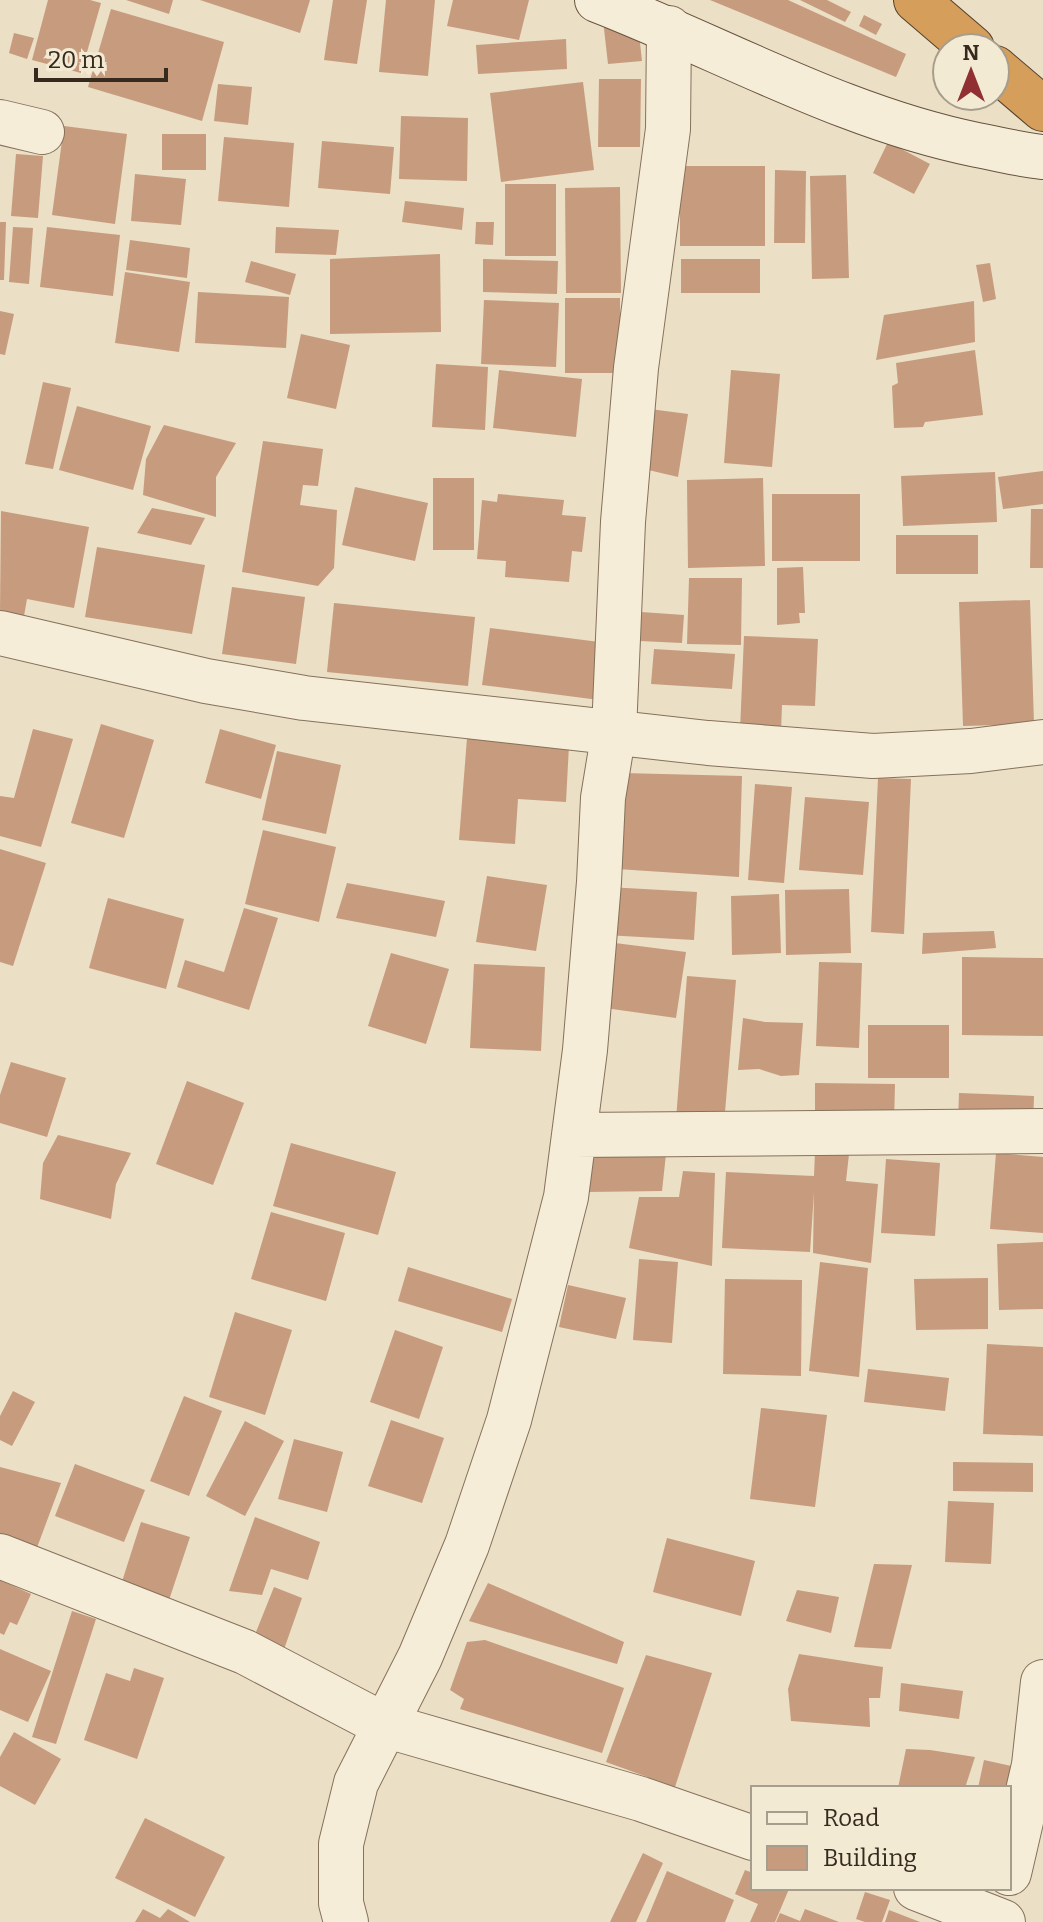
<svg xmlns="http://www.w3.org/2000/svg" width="1043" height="1922" font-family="Bitter,serif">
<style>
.building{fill:#c79b7d}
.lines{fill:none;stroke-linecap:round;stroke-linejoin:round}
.street-casing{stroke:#85715c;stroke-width:46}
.secondary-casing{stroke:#67533f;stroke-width:46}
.highway-casing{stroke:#534030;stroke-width:46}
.street{stroke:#f6edd8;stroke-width:44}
.secondary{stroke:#f6edd8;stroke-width:44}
.highway{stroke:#d59e5b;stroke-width:44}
</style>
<rect width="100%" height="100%" fill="#ebdfc5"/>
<path class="building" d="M48 0H90L101 3 81 73 32 60Z
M126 0H173L169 14Z
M200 0H310L300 33Z
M333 0H367L357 64 324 60Z
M386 0H435L428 76 379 72Z
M453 0H529L519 40 447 26Z
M710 0H788L906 54 896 77Z
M800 0H827L851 12 845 22Z
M111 9 224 42 202 121 88 87Z
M864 15 882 24 876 35 859 26Z
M637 16 642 61 608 64 603 20Z
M14 33 34 38 27 59 9 53Z
M566 39 567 69 478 74 476 45Z
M599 79H641L640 147H598Z
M583 82 594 170 501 182 490 93Z
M218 84 252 87 248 125 214 121Z
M401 116 468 118 467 181 399 179Z
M64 126 127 134 115 224 52 215Z
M162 134H206V170H162Z
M224 137 294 143 289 207 218 201Z
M322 141 394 147 390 194 318 188Z
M888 142 930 164 914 194 873 173Z
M16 154 43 156 38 218 11 216Z
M680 166H765V246H680Z
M775 170 806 171 805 243H774Z
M135 174 186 179 181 225 131 221Z
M846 175 849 278 812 279 810 176Z
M505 184H556V256H505Z
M620 187 621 293H566L565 188Z
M405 201 464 208 462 230 402 222Z
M0 222H6L4 280H0Z
M476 222H494L493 245 475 244Z
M13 227 33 228 29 284 9 282Z
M47 227 120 235 113 296 40 287Z
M276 227 339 230 336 255 275 253Z
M130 240 190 248 187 278 126 270Z
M440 254 441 332 330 334V259Z
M483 259 558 261 557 294 483 292Z
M681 259H760V293H681Z
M251 261 296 274 290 295 245 282Z
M990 263 996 299 983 302 976 265Z
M125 272 190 282 179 352 115 343Z
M198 292 289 297 286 348 195 343Z
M565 298H620V373H565Z
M484 300 559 303 556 367 481 364Z
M974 301 975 342 876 360 884 315Z
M0 311 14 314 5 355 0 354Z
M301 334 350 345 336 409 287 398Z
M975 350 983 415 925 422 923 427 894 428 892 386 898 383 896 363Z
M436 364 488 367 485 430 432 427Z
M499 370 582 379 576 437 493 428Z
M731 370 780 374 772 467 724 463Z
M43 382 71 388 53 469 25 464Z
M77 406 151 426 133 490 59 470Z
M650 409 688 414 678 477 640 468Z
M164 425 236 443 216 477V517L143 495 146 459Z
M263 441 323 449 318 486 303 485 300 505 337 510 334 568 318 586 242 572Z
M1043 471V504L1003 509 998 477Z
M995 472 997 522 903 526 901 476Z
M433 478H474V550H433Z
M763 478 765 566 688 568 687 480Z
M355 487 428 503 415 561 342 545Z
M498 494 564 500 562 515 586 517 582 552 572 551 569 582 505 577 506 561 477 559 482 500 497 502Z
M772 494H860V561H772Z
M152 508 205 518 191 545 137 533Z
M1031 509H1043V568H1030Z
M1 511 89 527 74 608 27 599 24 616 0 612Z
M896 535H978V574H896Z
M97 547 205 565 192 634 85 617Z
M803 567 805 613H799L800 623 777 625V568Z
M689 578H742L741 645 687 644Z
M232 587 305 597 296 664 222 654Z
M1030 600 1034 724 963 726 959 602Z
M334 603 475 617 468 686 327 672Z
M641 612 684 615 682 643 640 641Z
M490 628 607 643 599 700 482 685Z
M744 636 818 639 815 706 782 705 781 732 740 731Z
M654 649 735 654 732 689 651 684Z
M101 724 154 740 124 838 71 823Z
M33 729 73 739 41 847 0 836V796L14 798Z
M220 729 276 745 261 799 205 783Z
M467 738 569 745 566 802 518 799 515 844 459 840Z
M277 751 341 765 326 834 262 820Z
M622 773 742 776 739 877 617 869Z
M878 778 911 779 904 934 871 932Z
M755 784 792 787 784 883 748 880Z
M805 797 869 802 863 875 799 870Z
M263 830 336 847 319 922 245 904Z
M0 849 46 863 13 966 0 962Z
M487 876 547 885 536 951 476 942Z
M347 883 445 901 436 937 336 918Z
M608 887 697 892 694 940 605 935Z
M849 889 851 953 786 955 785 890Z
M779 894 781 953 732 955 731 896Z
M108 898 184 919 166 989 89 968Z
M244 908 278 918 249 1010 177 987 185 960 224 972Z
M994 931 996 948 922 954 923 933Z
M607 942 686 952 676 1018 598 1007Z
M391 953 449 969 426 1044 368 1026Z
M962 957 1043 958V1036L962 1035Z
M819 962 862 963 859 1048 816 1046Z
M474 964 545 967 541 1051 470 1048Z
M687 976 736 980 724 1124 676 1120Z
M743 1018 765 1022 803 1023 799 1075 781 1076 759 1069 738 1070Z
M868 1025H949V1078H868Z
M11 1062 66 1078 47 1137 0 1123V1095Z
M187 1081 244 1103 213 1185 156 1164Z
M815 1083 895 1084 894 1123 815 1122Z
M959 1093 1034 1096 1033 1126 958 1123Z
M58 1135 131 1153 116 1184 111 1219 40 1199 43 1163Z
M291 1143 396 1172 378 1235 273 1206Z
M593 1150 666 1154 662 1191 587 1192Z
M815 1152 849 1154 846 1181 878 1184 871 1263 813 1253 814 1192 810 1252 722 1248 726 1172 814 1176Z
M996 1153 1043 1157V1233L990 1229Z
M886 1159 940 1163 935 1236 881 1233Z
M683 1171 715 1173 712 1266 629 1248 639 1197H679Z
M271 1212 345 1233 326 1301 251 1279Z
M1043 1242V1309L999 1310 997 1244Z
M639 1259 678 1262 672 1343 633 1340Z
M820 1262 868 1268 859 1377 809 1371Z
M408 1267 512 1299 502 1332 398 1301Z
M988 1278V1329L916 1330 914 1279Z
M725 1279 802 1280 801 1376 723 1374Z
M568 1285 626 1298 616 1339 559 1327Z
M235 1312 292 1330 265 1415 209 1397Z
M395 1330 443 1347 419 1419 370 1402Z
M987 1344 1043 1347V1436L983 1434Z
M868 1369 949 1378 945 1411 864 1402Z
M13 1391 35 1402 12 1446 0 1440V1416Z
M184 1396 222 1411 189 1496 150 1481Z
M761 1408 827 1415 815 1507 750 1499Z
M391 1420 444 1438 422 1503 368 1486Z
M245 1421 284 1441 245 1516 206 1496Z
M294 1439 343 1452 327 1512 278 1499Z
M953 1462 1033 1463V1492L953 1491Z
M75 1464 145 1490 124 1542 55 1516Z
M0 1467 61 1483 35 1553 0 1544Z
M948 1501 994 1503 991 1564 945 1562Z
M255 1517 320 1542 308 1580 271 1569 262 1595 229 1591Z
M141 1522 190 1537 167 1606 119 1591Z
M667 1538 755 1561 741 1616 653 1592Z
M874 1564 912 1565 891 1649 854 1647Z
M0 1580 31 1594 17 1625 10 1622 4 1635 0 1633Z
M488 1583 624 1642 617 1664 469 1621Z
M274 1587 302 1598 282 1655 250 1647Z
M797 1590 839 1597 831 1633 786 1621Z
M72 1611 96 1619 56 1744 32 1737Z
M485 1640 624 1688 602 1753 460 1709 464 1699 450 1690 467 1642Z
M0 1649 51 1671 28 1722 0 1710Z
M799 1654 883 1667 880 1698H869L870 1727 791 1721 788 1689Z
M646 1655 712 1673 675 1787 606 1762Z
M134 1668 164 1678 137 1759 84 1740 106 1673 130 1681Z
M901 1683 963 1691 959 1719 899 1711Z
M14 1732 61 1759 35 1805 0 1786V1757Z
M906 1749 930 1750 975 1757 965 1788H898Z
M984 1760 1029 1770 1009 1788H978Z
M145 1818 225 1857 195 1917 115 1878Z
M643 1853 663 1863 636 1922H610Z
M745 1870 753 1873V1888L789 1889 775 1922H750L758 1904 735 1894Z
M667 1871 734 1900 725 1922H646Z
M865 1892 890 1900 882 1922H865L856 1919Z
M143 1909 160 1918 168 1909 190 1922H135Z
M805 1909 839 1922H776L780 1913 800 1921Z
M889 1910 920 1922H885Z"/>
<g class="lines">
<g class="street-casing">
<path id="street" d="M0 122 42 132
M0 633 206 681 304 698 708 743 873 756 971 751 1043 742
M574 1135 1043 1131
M0 1556 245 1652 384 1725 641 1799 753 1838
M1009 1873 1034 1765 1043 1682
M916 1888 1003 1922
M346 1922 341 1903V1844L356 1783 420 1657 467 1545 509 1420 566 1197 585 1050 599 882 603 798 614 731 623 522 636 368 668 129 669 28"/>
</g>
<g class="secondary-casing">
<path id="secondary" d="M597 0C723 49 844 118 977 145 999 149 1021 155 1043 157"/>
</g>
<g class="highway-casing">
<path id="highway" d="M916 0 972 48
M995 68 1043 109"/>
</g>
<use href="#street" class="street"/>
<use href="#secondary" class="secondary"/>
<use href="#highway" class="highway"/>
</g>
<rect x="751" y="1786" width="260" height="104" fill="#f3ead4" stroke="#a79d8c" stroke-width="2"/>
<rect x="767" y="1812" width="40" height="12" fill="#f6edd8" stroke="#a79d8c" stroke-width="2"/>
<text x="823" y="1826" font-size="24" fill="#362a1f">Road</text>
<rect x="767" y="1846" width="40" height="24" fill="#c79b7d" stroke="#a79d8c" stroke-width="2"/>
<text x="823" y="1866" font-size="24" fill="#362a1f">Building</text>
<g transform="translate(971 72)"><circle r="38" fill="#f3ead4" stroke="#a79d8c" stroke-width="2"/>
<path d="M0-6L14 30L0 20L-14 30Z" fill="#903032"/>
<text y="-12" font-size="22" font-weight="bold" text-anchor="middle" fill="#362a1f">N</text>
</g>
<path d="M36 68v12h130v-12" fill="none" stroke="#362a1f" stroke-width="4"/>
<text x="48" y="68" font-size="24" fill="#362a1f" stroke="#f3ead4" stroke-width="6" paint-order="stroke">20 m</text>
</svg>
